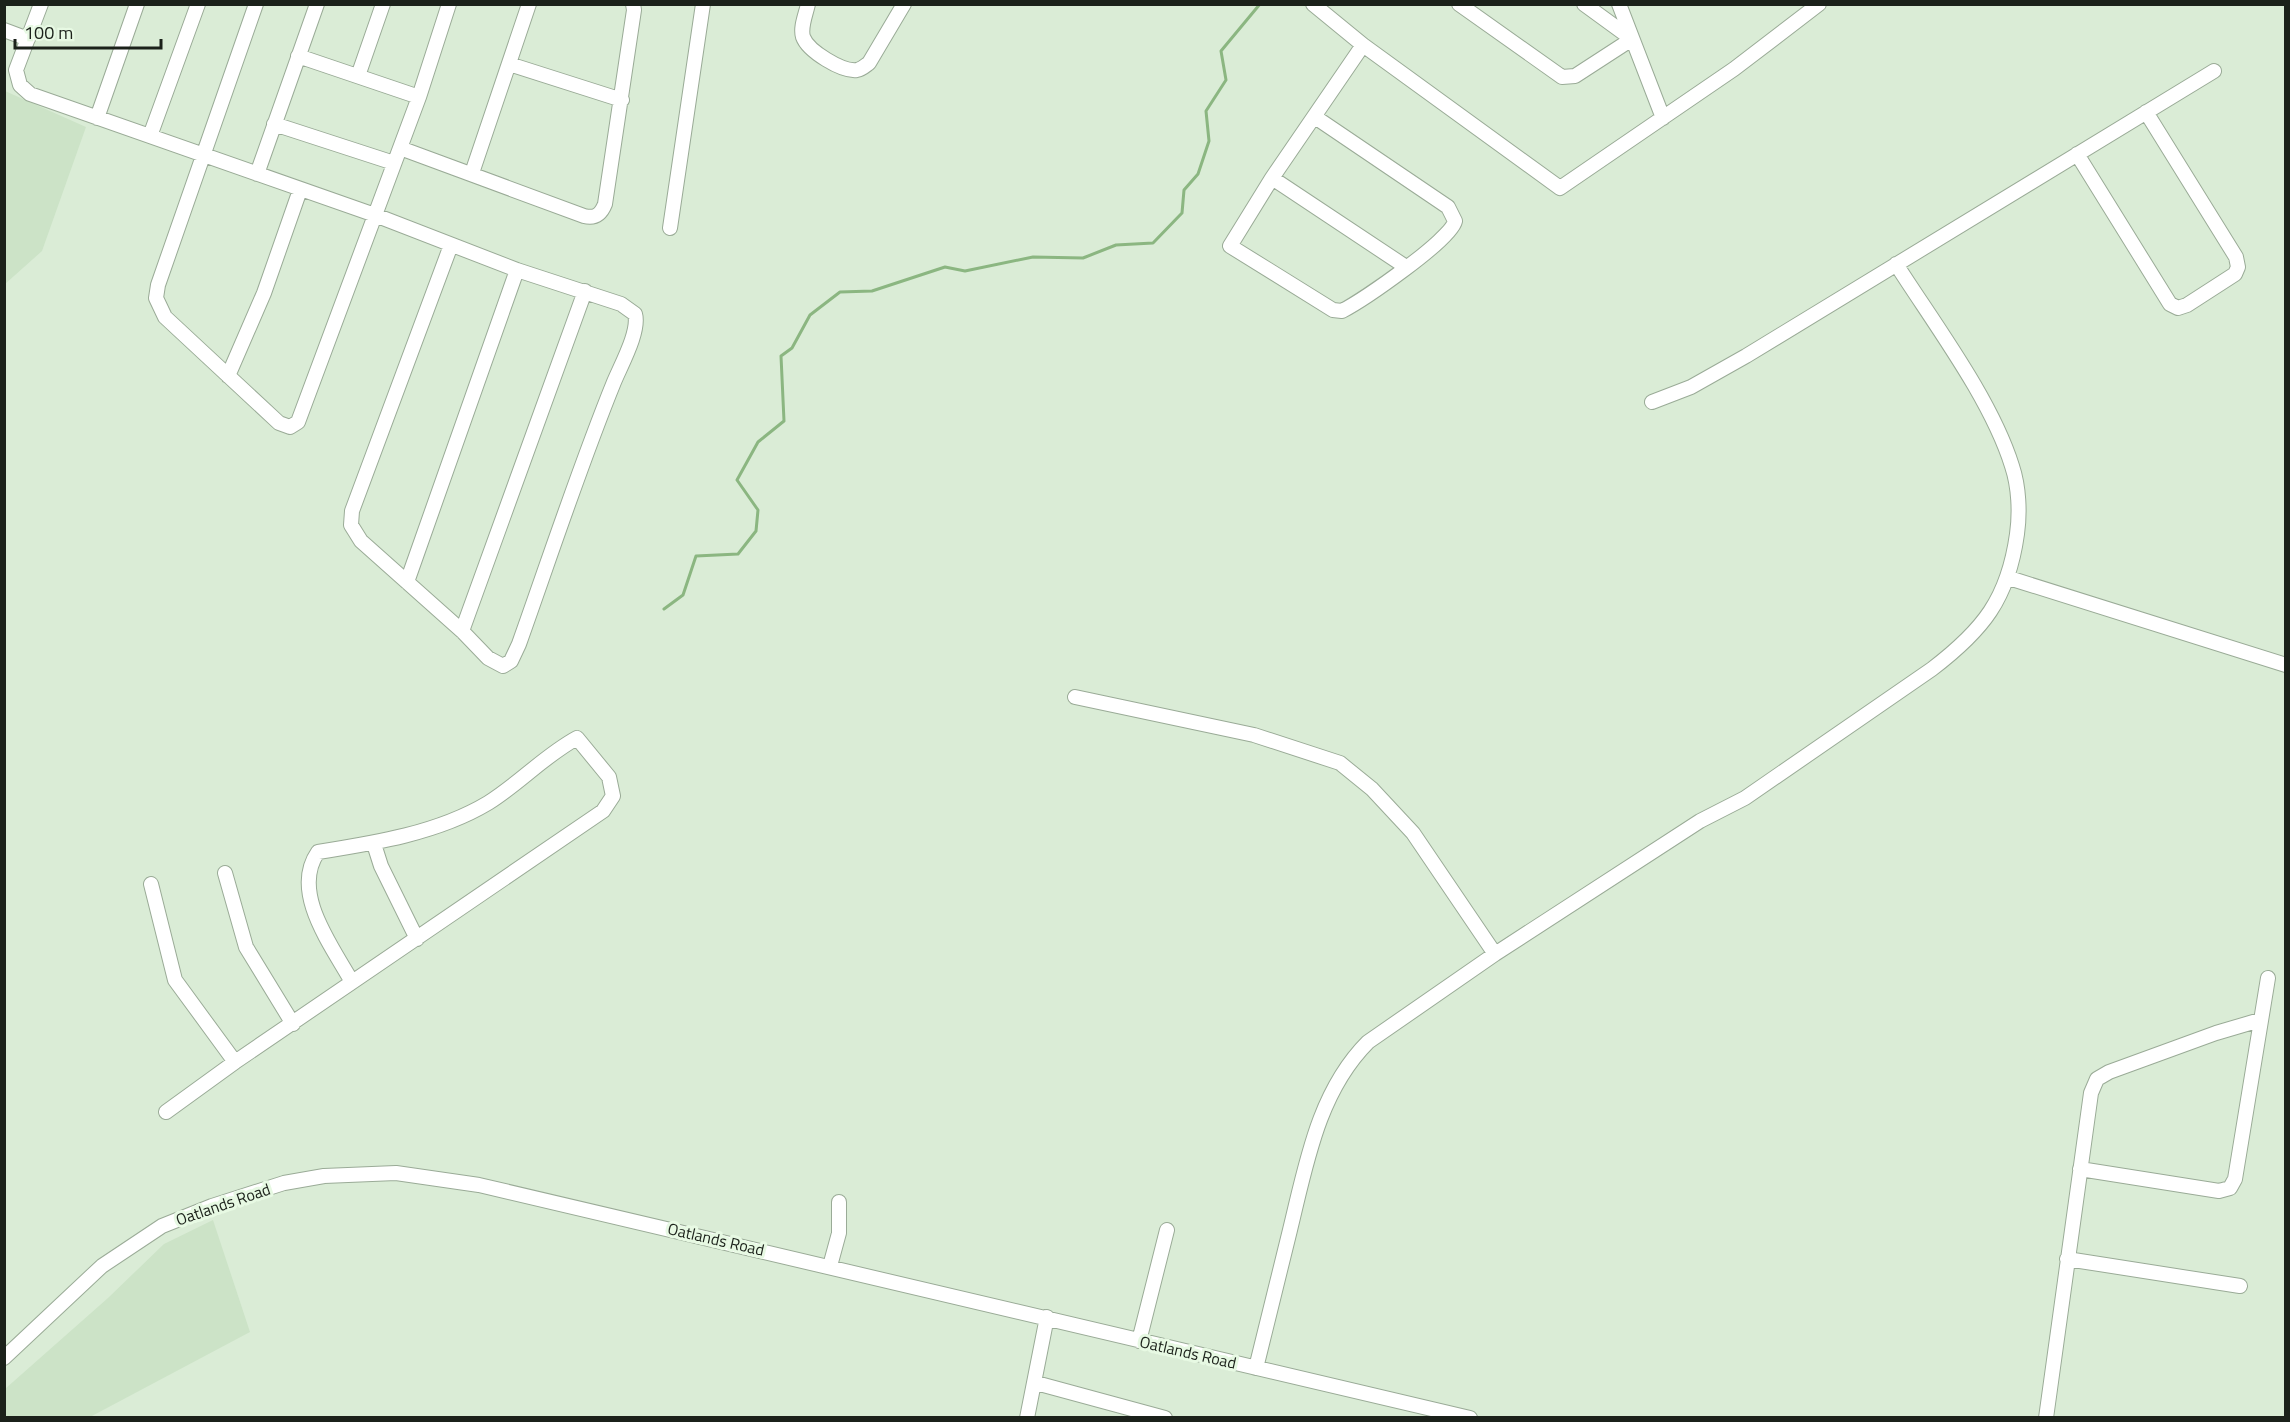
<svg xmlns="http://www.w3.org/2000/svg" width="2290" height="1422" font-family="'Titillium Web',sans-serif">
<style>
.built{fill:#cce3c7}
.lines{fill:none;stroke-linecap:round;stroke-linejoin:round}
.stream{stroke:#8bb681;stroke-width:3}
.minor-casing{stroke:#9aab97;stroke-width:16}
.minor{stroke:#fff;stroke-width:14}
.labels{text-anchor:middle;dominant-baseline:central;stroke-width:6;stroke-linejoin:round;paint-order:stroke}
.street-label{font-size:16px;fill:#1b211a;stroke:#e7f9e3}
</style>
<rect width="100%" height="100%" fill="#daecd6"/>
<path class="built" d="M5 91 86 127 42 251 5 284Z
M213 1220 250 1332 90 1417H5V1389L108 1298 164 1244Z"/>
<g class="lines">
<path class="stream" d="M664 609 683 595 696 556 738 554 756 531 758 510 737 480 758 442 784 421 781 356 792 348 810 315 840 292 872 291 945 267 965 271 1033 257 1083 258 1116 245 1153 243 1182 213 1184 190 1198 174 1209 141 1206 111 1226 80 1221 51 1260 4"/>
<g class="minor-casing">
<path id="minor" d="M41 4 16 70 20 85 30 94 375 215 517 270 621 304 635 314C640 331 621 365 614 382 579 468 550 557 519 644L511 661 503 666 488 658 462 631 361 541 351 525 352 511 451 245
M256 4 158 285 156 298 165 317 279 423 290 427 298 422 419 97 449 4
M808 4C806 14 800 27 803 37 808 51 842 72 857 70 862 69 865 66 869 63L904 4
M1313 4 1363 45 1560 188 1734 69 1819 4
M1459 4 1562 77 1575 76 1632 39 1584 4
M1619 4 1663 118
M4 30 28 39
M298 56 419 97
M509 64 622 100
M358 76 383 4
M1315 117 1448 207 1455 221C1451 240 1363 300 1342 311L1333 310 1230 246 1272 178 1363 45
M97 118 137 4
M274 124 394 163
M150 136 198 4
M400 148 584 216C596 219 601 214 605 204L634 10 633 4
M2077 154 2170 304 2178 308 2187 305 2235 274 2238 267 2236 257 2146 112
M472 173 529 4
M257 174 317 4
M1272 178 1406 267
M670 228 703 4
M228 376 264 293 300 190
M1652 402 1691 387 1746 356 2214 71
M2009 578 2286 665
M407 582 517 270
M462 631 585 291
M1075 697 1254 735 1340 763 1372 789 1413 833 1495 954
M374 844 381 866 417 939
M225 873 246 947 293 1024
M151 884 175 980 235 1062
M166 1112 235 1062 603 811 613 796 609 777 577 738C544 756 520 783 488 803 438 833 375 843 318 852 290 892 332 946 352 982
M2080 1169 2219 1191 2230 1188 2235 1179 2268 978
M2067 1259 2240 1286
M830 1266 839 1233V1202
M1139 1341 1167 1230
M4 1358 102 1266 162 1226 212 1206 284 1183 324 1176 396 1173 479 1185 1470 1418
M1256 1368C1267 1322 1279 1276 1290 1230 1306 1165 1318 1092 1368 1042L1495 954 1700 821 1745 798 1932 669C1983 630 2008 599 2017 534 2020 513 2019 487 2012 466 1991 399 1935 325 1896 264
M1036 1383 1165 1418
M1027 1418 1047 1317
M2046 1418 2091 1093 2097 1079 2109 1072 2216 1033 2260 1020"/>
</g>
<use href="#minor" class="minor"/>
</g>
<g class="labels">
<g class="street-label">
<text transform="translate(223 1204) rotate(-19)">Oatlands Road</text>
<text transform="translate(716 1239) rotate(13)">Oatlands Road</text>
<text transform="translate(1188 1352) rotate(13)">Oatlands Road</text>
</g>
</g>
<rect width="2290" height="1422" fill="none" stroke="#1b211a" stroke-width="12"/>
<path d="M15 39v9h146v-9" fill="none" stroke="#1b211a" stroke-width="3"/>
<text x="24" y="39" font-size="18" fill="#1b211a" stroke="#e7f9e3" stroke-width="4.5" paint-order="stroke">100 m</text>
</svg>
